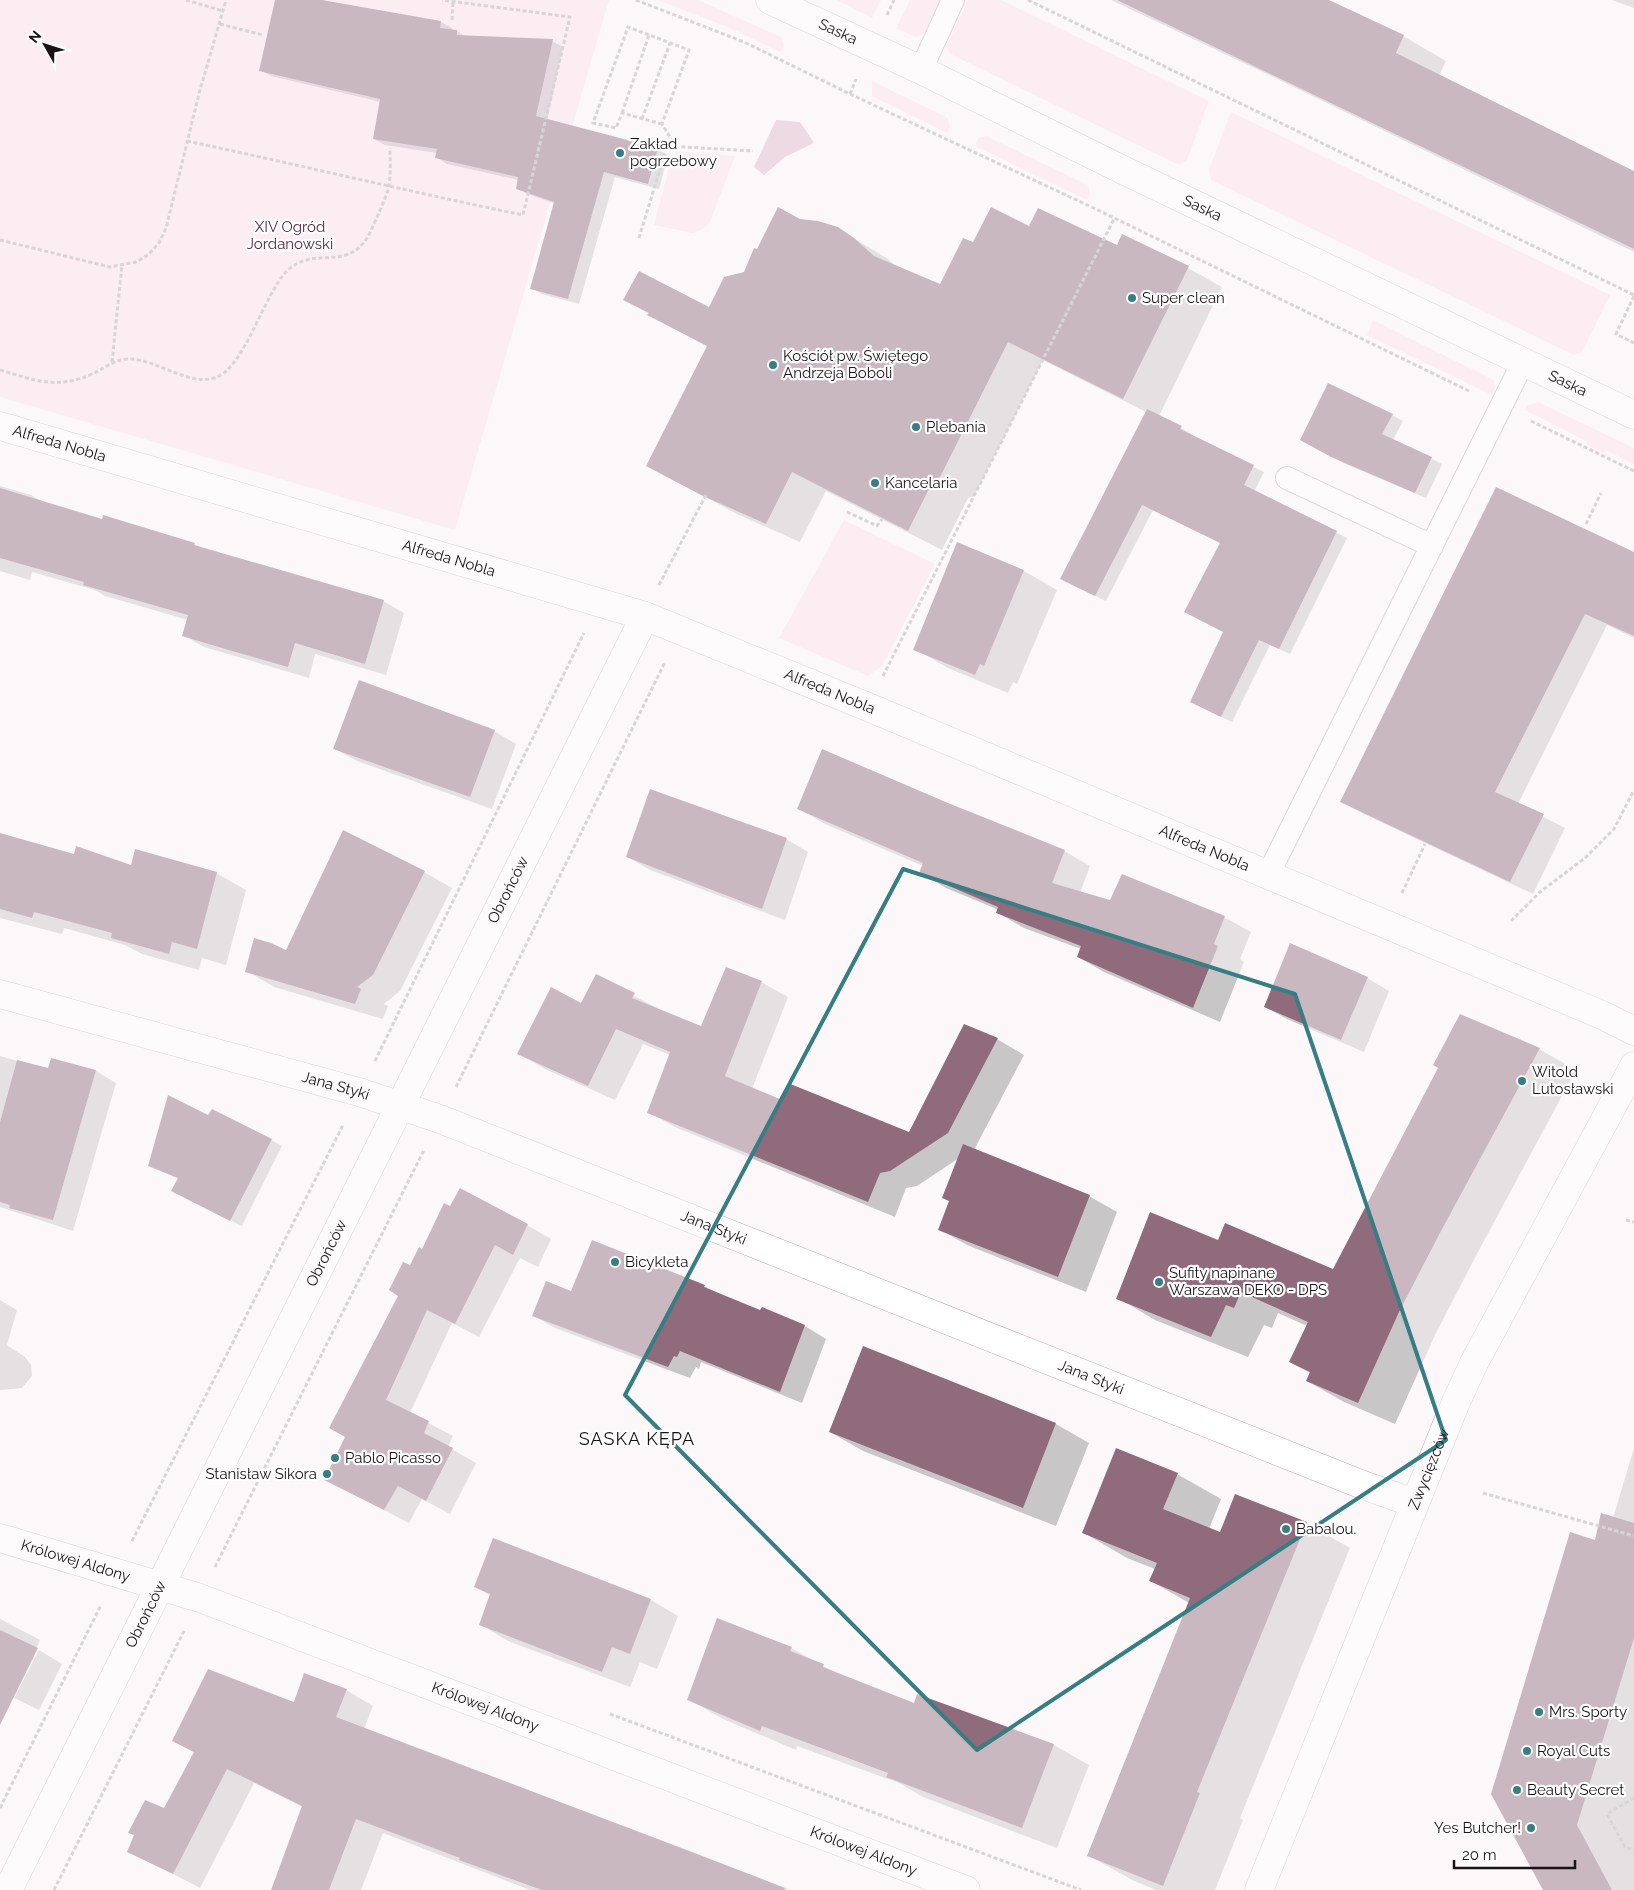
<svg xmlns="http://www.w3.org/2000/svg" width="1634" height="1890" font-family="Raleway,sans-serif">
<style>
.green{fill:#fcdfeb}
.forest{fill:#ddb5c6}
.shadow{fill:#0003}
.building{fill:#8f6b7b}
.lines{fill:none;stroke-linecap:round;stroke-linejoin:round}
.service-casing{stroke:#bfabb3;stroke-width:24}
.minor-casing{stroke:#bfabb3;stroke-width:29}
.tertiary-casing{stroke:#bfabb3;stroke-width:29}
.path{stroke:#b0abad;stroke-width:3;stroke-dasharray:4 2.5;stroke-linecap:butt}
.service{stroke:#fff;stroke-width:22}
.minor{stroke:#fff;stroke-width:28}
.tertiary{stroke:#fff;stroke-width:28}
.marked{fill:none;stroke:#367e83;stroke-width:4;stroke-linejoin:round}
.poi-dot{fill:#367e83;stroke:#fff;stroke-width:2}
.labels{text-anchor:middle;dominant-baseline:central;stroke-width:4.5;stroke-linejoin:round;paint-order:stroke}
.street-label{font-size:15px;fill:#1a1316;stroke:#fff}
.poi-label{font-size:15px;fill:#1a1316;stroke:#fff;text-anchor:start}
.park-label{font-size:15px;fill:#582640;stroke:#fff}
.quarter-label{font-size:18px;letter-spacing:1px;fill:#1a1316;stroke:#fff}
</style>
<rect width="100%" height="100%" fill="#fcf8fa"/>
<path class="green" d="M0 0H609L455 530 0 397Z
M658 0H698L781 37 784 46 780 52 730 28Z
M837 0H881L872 18Z
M910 0H941L924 34 916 37 896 28Z
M968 0H1001L1209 101 1187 160 1179 165 950 54 947 45Z
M872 81 948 118 950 126 947 133 872 96Z
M1231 112 1610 295 1582 352 1574 355 1211 180 1209 170Z
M986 136 1088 185 1090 194 1087 200 975 146 978 138Z
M676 151 735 156 710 222 703 229 693 233 654 225 671 160Z
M1373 320 1494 380 1495 391 1492 395 1367 335Z
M1538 402 1634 448V464L1608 451 1603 453 1588 445 1586 441 1525 410 1528 405Z
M844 520 935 564 882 666 868 676 779 638Z"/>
<path class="forest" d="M776 120 800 122 814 143 785 157 764 175 754 167Z"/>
<path class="shadow" d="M277 0H314L441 22 452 28 451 31H457L466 37 552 41 563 47 547 120 657 149 668 155 659 189 615 177 579 304 542 294 532 288 555 204 528 194 517 188 519 180 447 164 436 157 437 153 385 145 374 139 381 102 271 76 260 70Z
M1111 0H1326L1403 36 1446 61 1439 76 1634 173V252L1267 74Z
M1612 0H1634V8Z
M800 221 837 228 888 259 898 268 941 286 973 244 1030 228 1117 246 1123 235 1188 268 1222 287 1159 416 1192 434 1191 436 1264 472 1254 492 1347 538 1290 654 1270 645 1232 722 1203 708 1224 632 1222 543 1153 510 1106 601 1072 585 1146 412 1043 360 974 496 968 498 942 550 826 491 800 542 737 514 647 465 708 347 625 300 710 308 744 273 757 251Z
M1392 415 1403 421 1393 440 1442 464 1426 498 1343 463 1302 439Z
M0 486 31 495 44 503 103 520 194 544 204 549 383 601 404 613 386 675 315 654 309 678 204 647 183 635 188 620 105 596 95 590 32 572 30 580 0 571Z
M958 544 1024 571 1057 590 1017 684 1013 682 1008 693 948 668 915 649Z
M1634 553V638L1607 625 1518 804 1565 828 1533 894 1364 814 1342 801Z
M494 731 516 744 492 809 357 761 335 749Z
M948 804 1064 851 1090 866 1080 893 1111 902 1224 917 1251 932 1240 959 1244 962 1220 1022 1104 972 1078 957 1081 949 1024 928 998 913 999 910 946 888 920 872 923 866 825 824 799 809Z
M0 833 7 837 74 855 132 866 216 873 246 890 226 965 202 958 199 970 142 954 125 945 64 928 62 934 0 918Z
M786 839 808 852 785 920 650 870 628 857Z
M424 872 452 888 400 991 384 1004 388 1006 383 1019 274 987 247 971 286 952Z
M596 976 661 1010 702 1028 761 982 788 997 752 1089 782 1102 910 1134 965 1025 997 1039 1024 1055 975 1148 972 1149 1089 1196 1117 1212 1086 1292 967 1245 939 1229 950 1202 959 1158 917 1186 906 1188 895 1217 675 1127 648 1112 670 1055 643 1044 615 1100 545 1069 519 1054 582 1004Z
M1367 978 1389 991 1364 1052 1287 1019 1265 1007Z
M1539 1049 1576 1070 1478 1252 1436 1333 1395 1424 1344 1402 1307 1381 1310 1373 1290 1362 1307 1326 1278 1313 1272 1328 1264 1325 1248 1357 1155 1320 1118 1298 1218 1242 1333 1271Z
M0 1056 49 1070 52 1059 96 1071 116 1083 73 1231 0 1207Z
M209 1116 271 1140 282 1146 242 1226 184 1197 179 1179 150 1166Z
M451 1208 527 1225 551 1239 538 1267 520 1258 479 1337 452 1323 410 1413 453 1436 448 1447 476 1463 450 1514 422 1499 409 1523 326 1480 346 1437 411 1267Z
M704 1286 719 1294 761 1312 762 1309 805 1326 826 1339 802 1403 701 1362 699 1369 696 1367 690 1378 555 1328 534 1316 572 1292Z
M0 1300 17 1310 7 1345 25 1357 31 1365 32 1376 22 1388 0 1390Z
M864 1347 1056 1424 1089 1443 1056 1526 863 1451 830 1432Z
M1634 1448V1890H1544L1596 1541 1613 1518Z
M1177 1474 1221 1499 1209 1529 1221 1533 1306 1523 1350 1548 1240 1818 1243 1820 1215 1890H1156L1132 1880 1088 1855 1189 1603 1151 1581 1155 1569 1127 1558 1084 1533Z
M494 1539 651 1600 678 1616 657 1669 640 1662 630 1687 508 1641 481 1625 491 1596 476 1587Z
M0 1619 40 1640 36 1649 0 1691Z
M791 1648 843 1677 915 1705 918 1695 1054 1745 1089 1765 1057 1848 923 1797 899 1783 797 1746 796 1750 723 1719 688 1699Z
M39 1650 62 1664 39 1710 14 1698Z
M346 1690 373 1706 364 1729 790 1890H530L383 1833 361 1890H272L303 1807 254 1783 200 1888 129 1851 165 1810 195 1753 174 1741 295 1703Z"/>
<path class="building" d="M275 0H322L441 21 440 28 457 30V35L553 39 536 116 658 148 648 184 604 172 568 299 530 289 554 202 516 189 518 177 435 158 437 149 373 139 380 99 259 71Z
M1117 0H1329L1404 35 1396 53 1634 171V249Z
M778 207 800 219 818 221 838 227 854 238 874 256 940 284 963 238 973 242 991 207 1029 226 1038 208 1117 245 1122 234 1189 266 1123 399 1008 342 940 477 934 479 908 531 792 472 766 524 701 495 646 466 707 346 647 315 649 313 623 300 639 271 709 307 724 277 744 272 754 248 757 249Z
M1328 383 1393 414 1382 434 1432 457 1415 493 1331 457 1300 440Z
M1147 409 1182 426 1180 429 1254 465 1244 485 1337 531 1279 649 1259 640 1221 717 1190 702 1223 632 1184 612 1220 543 1142 505 1095 596 1060 579Z
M1496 487 1634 552V636L1585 614 1495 792 1544 814 1510 882 1340 802Z
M0 488 102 519 103 515 195 543 194 545 384 600 365 664 295 643 288 667 232 651 182 636 188 615 83 585 84 582 0 558Z
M957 542 1024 570 984 666 980 664 975 675 913 650Z
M359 680 495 730 470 797 333 749Z
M822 749 948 803 1065 850 1052 883 1110 900 1122 874 1225 916 1214 944 1218 946 1193 1008 1077 957 1081 946 996 913 998 907 919 873 923 863 797 809Z
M650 789 787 838 762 909 626 857Z
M343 830 425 871 373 975 357 987 361 989 355 1004 245 972 254 938 271 943 286 950Z
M0 833 74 854 76 846 131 865 135 849 217 872 197 949 172 942 169 954 111 938 112 933 34 912 32 918 0 909Z
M1290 943 1368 977 1341 1040 1264 1007Z
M726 967 762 981 725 1076 782 1100 788 1083 909 1132 964 1024 998 1038 948 1133 890 1171 880 1173 868 1202 647 1113 670 1052 616 1029 588 1086 517 1054 551 987 581 1003 596 974 635 993 632 998 701 1026Z
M1460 1014 1540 1048 1441 1231 1399 1312 1358 1403 1306 1381 1310 1372 1289 1362 1308 1322 1241 1292 1234 1308 1226 1305 1211 1337 1116 1299 1150 1212 1218 1240 1225 1223 1333 1269 1438 1068 1433 1065Z
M51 1058 96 1070 53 1220 9 1208 10 1205 0 1202V1122L17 1060 48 1068Z
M168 1095 208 1115 212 1109 272 1139 230 1221 171 1191 178 1178 148 1166Z
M963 1144 1090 1195 1058 1277 938 1230 949 1201 942 1198Z
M460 1188 528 1224 513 1255 495 1245 455 1324 427 1310 386 1400 429 1421 424 1433 453 1448 426 1501 398 1486 384 1510 324 1480 345 1437 329 1428 398 1296 389 1290 403 1262 410 1265 419 1247 422 1249 444 1203 450 1206Z
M592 1240 705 1285 704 1287 760 1310 762 1307 805 1325 780 1392 680 1351 677 1357 674 1356 668 1367 532 1316 546 1281 571 1291Z
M863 1346 1056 1423 1023 1508 829 1432Z
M1116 1448 1178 1473 1163 1509 1220 1532 1235 1494 1307 1522 1197 1792 1200 1793 1163 1886 1087 1856 1190 1598 1149 1581 1157 1563 1082 1533Z
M1601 1513 1634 1523V1638L1577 1825 1612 1890H1543L1491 1794 1570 1532 1595 1540Z
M493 1538 651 1599 630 1654 612 1647 602 1672 479 1625 490 1594 474 1587Z
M717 1618 792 1647 790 1651 824 1664 823 1667 914 1703 917 1694 1054 1744 1022 1828 886 1777 888 1773 762 1726 760 1731 687 1700Z
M0 1630 38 1648 0 1725Z
M208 1669 294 1702 304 1673 347 1689 336 1717 692 1852 785 1888 784 1890H542L459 1860 460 1858 356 1819 329 1890H271L302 1806 227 1769 173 1874 127 1852 134 1835 128 1833 145 1800 164 1808 194 1752 172 1741Z"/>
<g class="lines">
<g class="service-casing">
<path id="service" d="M921 70 953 0
M1287 478 1432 546
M1268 875 1523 362"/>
</g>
<g class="minor-casing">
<g id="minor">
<path id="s1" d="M0 426 645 616 868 707 1602 1015 1634 1031"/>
<path id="s2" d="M0 994 359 1092 440 1119 1363 1485 1414 1503"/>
<path id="s3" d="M0 1538 200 1598 966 1890"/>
<path id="s4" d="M8 1890 645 616"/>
</g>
</g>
<g class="tertiary-casing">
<g id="tertiary">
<path id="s5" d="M770 0 921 70 1123 170 1634 415"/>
<path id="s6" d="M1259 1890 1456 1402 1475 1361 1634 1066"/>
</g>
</g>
<path class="path" d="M186 0 223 11
M636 0 744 42 850 94 856 79
M1028 0 1634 295
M887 15 894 0
M452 20 453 1
M220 24 263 35
M850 94 1102 212 1471 392
M622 113 649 35
M642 119 670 43
M662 124 622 113 616 128 593 123 628 27 689 50 662 124 676 147
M187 141C299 165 411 192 523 215L570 17 442 0
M639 238 667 146 753 151
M0 240 110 267 136 262 148 255 159 243 166 228 200 90 226 0
M1634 296 1616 334 1634 343
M112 362 122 265
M0 370C34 380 57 390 92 374 105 368 114 359 129 359 157 359 190 388 217 377 245 366 264 294 287 271 314 245 345 272 367 238 372 229 388 194 389 186 391 173 390 160 390 148
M1531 421 1634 471
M847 512 877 526 882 519
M1586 524 1601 493
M659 585 707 493
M883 676 1114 219
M1402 893 1425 844
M1511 921 1540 892 1585 858 1614 829 1634 790
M375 1061 584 633
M456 1087 665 662
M1626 1220 1634 1222
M1483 1493 1634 1536
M132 1541 343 1125
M215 1567 424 1150
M610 1714 1081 1890
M1634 1798 1607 1814 1625 1847 1634 1850
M0 1808 101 1605
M54 1890 185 1629"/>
<use href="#service" class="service"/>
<use href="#minor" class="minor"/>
<use href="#tertiary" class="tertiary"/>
</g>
<path d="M0 0H1634V1890H0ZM903 869 1295 994 1446 1440 977 1750 625 1395Z" fill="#fcf8fa" fill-opacity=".55" fill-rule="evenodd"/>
<path class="marked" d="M903 869 1295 994 1446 1440 977 1750 625 1395Z"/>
<g class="poi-dot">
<circle cx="620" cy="153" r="5"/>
<circle cx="1132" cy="298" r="5"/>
<circle cx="773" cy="365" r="5"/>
<circle cx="916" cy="427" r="5"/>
<circle cx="875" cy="483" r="5"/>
<circle cx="1522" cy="1081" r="5"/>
<circle cx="615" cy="1262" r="5"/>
<circle cx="1159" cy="1282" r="5"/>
<circle cx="335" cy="1458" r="5"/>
<circle cx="327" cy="1474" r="5"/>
<circle cx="1286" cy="1529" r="5"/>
<circle cx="1539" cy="1712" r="5"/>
<circle cx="1527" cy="1751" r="5"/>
<circle cx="1517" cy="1790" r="5"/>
<circle cx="1531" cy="1828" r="5"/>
</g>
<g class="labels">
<g class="street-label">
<text stroke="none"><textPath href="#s5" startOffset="75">Saska</textPath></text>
<text stroke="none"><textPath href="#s5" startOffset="480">Saska</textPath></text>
<text stroke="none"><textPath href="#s5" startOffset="885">Saska</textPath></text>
<text stroke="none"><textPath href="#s1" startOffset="62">Alfreda Nobla</textPath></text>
<text stroke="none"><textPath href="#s1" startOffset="468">Alfreda Nobla</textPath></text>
<text stroke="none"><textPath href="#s1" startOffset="872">Alfreda Nobla</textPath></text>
<text stroke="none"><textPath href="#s1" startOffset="1278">Alfreda Nobla</textPath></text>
<text stroke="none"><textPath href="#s4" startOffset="1118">Obrońców</textPath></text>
<text stroke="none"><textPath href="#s2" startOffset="348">Jana Styki</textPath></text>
<text stroke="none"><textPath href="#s2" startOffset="752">Jana Styki</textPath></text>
<text stroke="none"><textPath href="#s4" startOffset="712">Obrońców</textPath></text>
<text stroke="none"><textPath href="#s2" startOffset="1158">Jana Styki</textPath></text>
<text stroke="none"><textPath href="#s6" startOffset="454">Zwycięzców</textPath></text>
<text stroke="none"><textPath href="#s3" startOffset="79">Królowej Aldony</textPath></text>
<text stroke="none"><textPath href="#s4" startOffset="308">Obrońców</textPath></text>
<text stroke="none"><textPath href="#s3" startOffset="514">Królowej Aldony</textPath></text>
<text stroke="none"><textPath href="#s3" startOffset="919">Królowej Aldony</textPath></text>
</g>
<g class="poi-label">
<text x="630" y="144">Zakład<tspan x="630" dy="17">pogrzebowy</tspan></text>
<text x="1142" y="298">Super clean</text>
<text x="783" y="356">Kościół pw. Świętego<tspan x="783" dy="17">Andrzeja Boboli</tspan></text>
<text x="926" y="427">Plebania</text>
<text x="885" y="483">Kancelaria</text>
<text x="1532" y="1072">Witold<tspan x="1532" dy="17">Lutosławski</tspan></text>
<text x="625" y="1262">Bicykleta</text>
<text x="1169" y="1273">Sufity napinane<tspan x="1169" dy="17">Warszawa DEKO - DPS</tspan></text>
<text x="345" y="1458">Pablo Picasso</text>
<text x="317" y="1474" text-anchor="end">Stanisław Sikora</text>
<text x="1296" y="1529">Babalou.</text>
<text x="1549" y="1712">Mrs. Sporty</text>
<text x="1537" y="1751">Royal Cuts</text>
<text x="1527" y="1790">Beauty Secret</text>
<text x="1521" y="1828" text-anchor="end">Yes Butcher!</text>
</g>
<g class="park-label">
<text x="290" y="227">XIV Ogród<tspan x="290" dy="17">Jordanowski</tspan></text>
</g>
<g class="quarter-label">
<text x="637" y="1438">SASKA KĘPA</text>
</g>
</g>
<g transform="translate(45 45) rotate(309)" stroke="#ffffff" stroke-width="4" paint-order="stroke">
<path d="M0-4L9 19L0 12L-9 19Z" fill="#1a1316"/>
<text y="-8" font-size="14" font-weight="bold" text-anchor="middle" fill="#1a1316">N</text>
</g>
<path d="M1454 1860v8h121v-8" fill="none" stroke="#1a1316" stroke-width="2.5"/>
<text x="1462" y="1860" font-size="15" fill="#1a1316" stroke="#ffffff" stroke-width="4" paint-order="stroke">20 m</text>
</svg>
